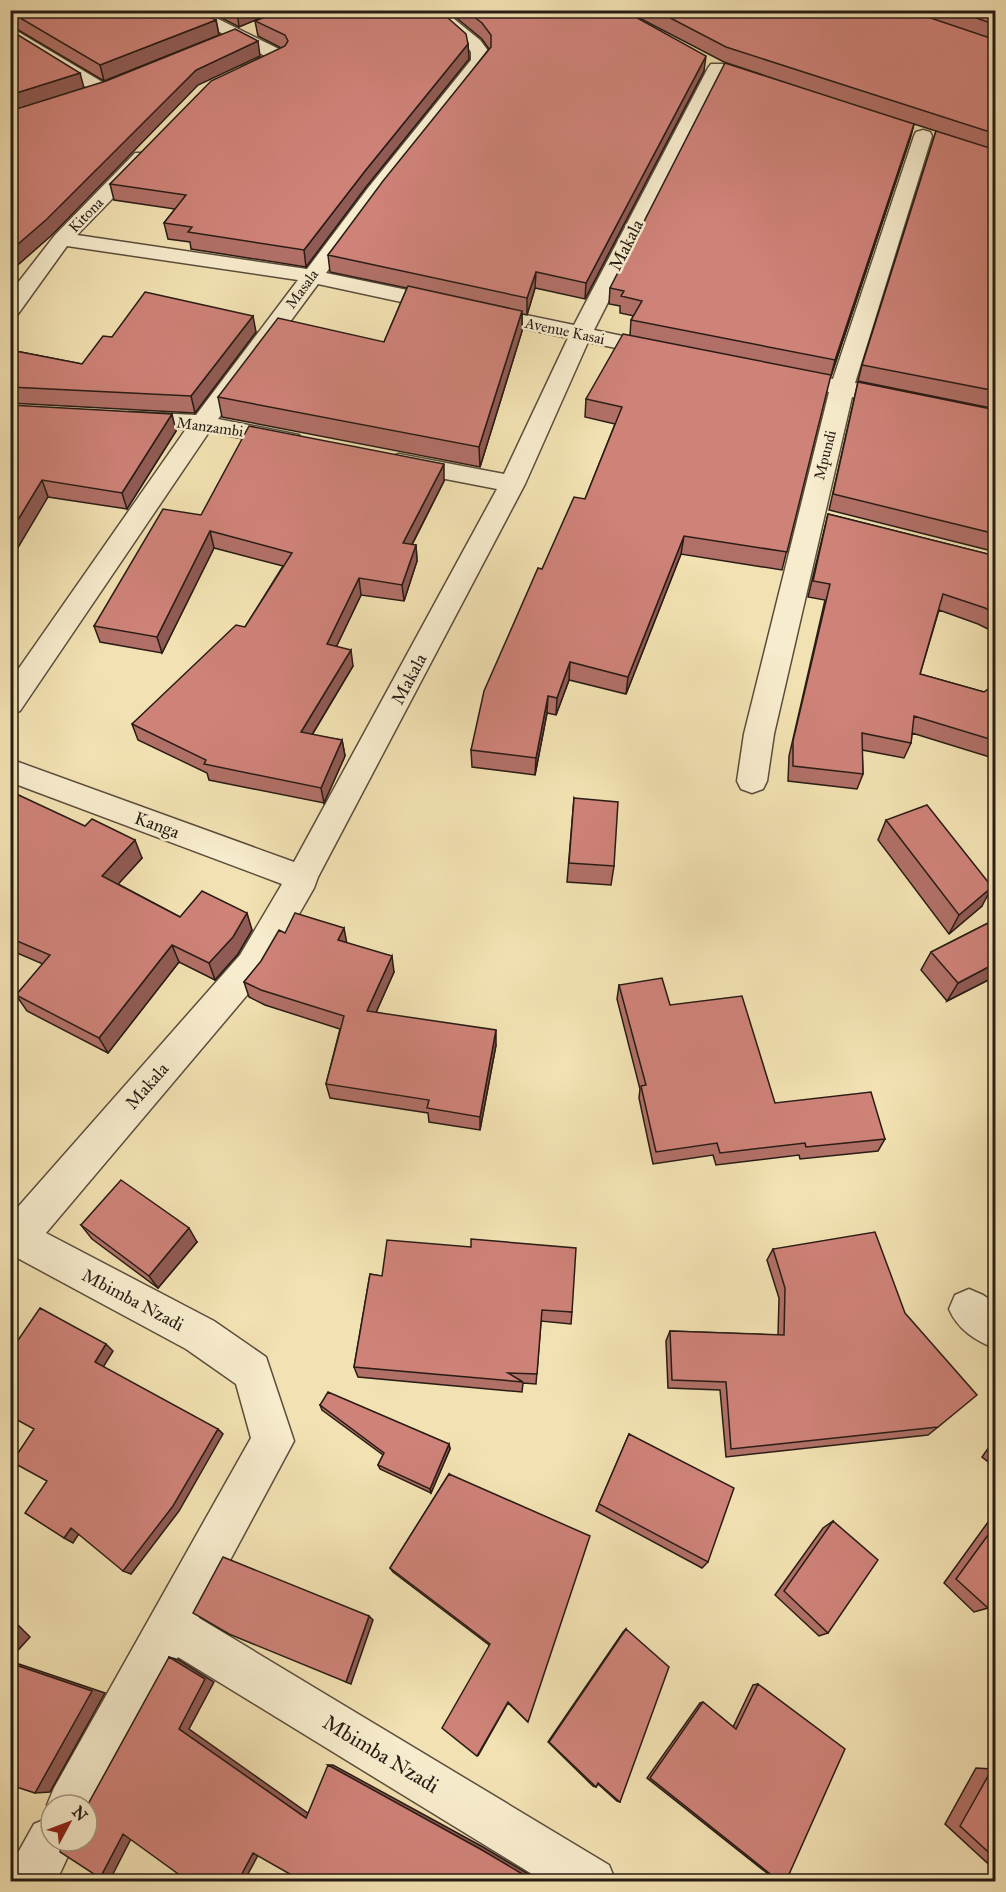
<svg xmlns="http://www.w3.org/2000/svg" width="1006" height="1892" font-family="'IM FELL Great Primer',serif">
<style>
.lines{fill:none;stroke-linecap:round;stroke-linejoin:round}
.minor-casing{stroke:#5b4d3c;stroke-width:3}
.minor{fill:#f7eccd;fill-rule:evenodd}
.wall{fill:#b17067;stroke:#291c15;stroke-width:1.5}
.shaded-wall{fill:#905b54;stroke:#291c15;stroke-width:1.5}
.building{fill:#ce8278;stroke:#291c15;stroke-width:1.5}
.labels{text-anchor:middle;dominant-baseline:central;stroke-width:5;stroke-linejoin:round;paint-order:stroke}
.far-street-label{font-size:15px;fill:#291c15;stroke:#f7eccd}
.street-label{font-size:18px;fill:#291c15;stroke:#f7eccd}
.near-street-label{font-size:21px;fill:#291c15;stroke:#f7eccd}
</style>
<rect width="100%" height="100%" fill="#f2e1b2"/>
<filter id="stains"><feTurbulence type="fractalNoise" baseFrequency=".00333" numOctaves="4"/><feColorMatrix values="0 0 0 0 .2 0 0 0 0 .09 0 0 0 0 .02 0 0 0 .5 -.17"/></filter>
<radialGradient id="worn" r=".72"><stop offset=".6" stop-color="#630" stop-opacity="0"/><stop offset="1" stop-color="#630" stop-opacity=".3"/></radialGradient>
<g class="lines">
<g class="minor-casing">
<path id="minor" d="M178 10H200L285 52 288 56 285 60 254 75H242L239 71 242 67 265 56Z
M424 10H443L480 40 489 52V61L382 196 326 273 574 325 708 68 711 64H723L726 68 594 330 670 346 673 351 670 356 662 358 588 342 525 484 318 877 314 888 264 975 46 1233 214 1321 266 1357 294 1441 199 1618 609 1865 616 1882H545L178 1657 88 1822 87 1805H51V1814L47 1805 54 1788 251 1438 236 1384 186 1349 10 1254V1216L240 955 282 884 10 782V759L294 862 497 489 399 470 390 467 387 462 390 457 399 454 504 474 568 338 318 284 218 419 299 435 302 440 299 445 290 447 209 432 20 711 10 714V681L186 429 130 426 122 424 118 419 122 414 130 412 196 415 298 280 67 246 18 314 10 315V293L55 235 135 153H149L152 157 149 161 77 235 307 269 368 188 471 60V52L468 48Z
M10 27 109 86 112 90 109 94H97L10 40Z
M923 130 930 132 932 136 855 383 908 394 912 399 908 404 900 406 852 397 774 734 767 781 763 789 752 793 741 789 737 781 744 734 829 392 775 381 771 376 775 371 783 369 833 379 914 136 916 132Z
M969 1289 983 1295 996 1304V1349C975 1340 958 1330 949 1309L955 1295Z
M51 1817V1841H75L56 1882H10V1867L34 1824Z"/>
</g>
<use href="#minor" class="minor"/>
</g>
<path class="wall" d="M10 10 216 20 219 35 104 81 10 25Z
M206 10H279L239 27Z
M447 10H623L704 71 585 299 535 288 527 315 522 314V331L480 467 222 417 218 397 384 342 407 288 330 272 328 255 489 49 482 39Z
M624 10H907L929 18 908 10H996V409L858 381 862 365 936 131 914 124 910 139 831 376H830L782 570 681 554 626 694 569 680 556 715 547 713 535 775 472 767 471 750 542 569 585 499 615 424 585 417 586 399 630 335 631 320 634 316 620 313V306L609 304 610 288 820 94 724 62Z
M255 21 468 44 469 59 366 187 306 267 191 249 190 242 168 239 164 223 175 209 114 200 110 184 281 48 258 36Z
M256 332 195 413 10 403V350L82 364 112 337Z
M858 382 996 410V552L829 510Z
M10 405 176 431 127 509 48 497Z
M444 481 412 545H416L417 561 404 601 361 595 336 647 353 666 312 735 342 740 345 756 324 803 209 780 207 773 138 740 132 724 245 627 283 566 214 548 162 653 100 642 94 626 201 515Z
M828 514 996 556V633L978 624 939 610 920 674 984 692 996 684V759L912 733 911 743 904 758 862 750 863 774 857 789 788 781 789 756 825 600 808 597Z
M10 791 142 858 118 884 180 917 252 930 238 954 215 980 179 962 108 1053 27 1011 16 995 43 964 10 950Z
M574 798 614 866 611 885 567 882Z
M886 820 982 906 949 934 878 840Z
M996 919V976L947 1001 921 970 931 952Z
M285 933 347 943 394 972 376 1012 496 1045 480 1130 429 1122 428 1113 330 1098 326 1084 340 1029 265 1005 249 997 244 982Z
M619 985 670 1005 775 1103 885 1139 878 1151 800 1159 799 1155 716 1165 713 1155 653 1164 639 1098 640 1089 617 999Z
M81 1225 197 1242 158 1288 92 1239Z
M773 1249 938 1427 928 1435 726 1457 720 1390 668 1388 666 1341 670 1331 778 1335 779 1298 767 1260Z
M370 1274 572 1312 571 1324 541 1321 536 1384 523 1383 522 1392 358 1377 354 1367Z
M320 1405 449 1444 450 1449 431 1493 380 1469 378 1465 383 1455 322 1410Z
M629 1434 708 1562 702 1568 596 1511Z
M996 1437V1468L982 1457Z
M449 1474 528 1722 508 1703 478 1756 489 1645 393 1572 390 1568Z
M996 1511V1596L988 1608 974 1612 944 1583Z
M833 1521 828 1633 819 1636 775 1595 823 1528Z
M626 1629 620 1802 617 1801 598 1784 596 1787 593 1786 548 1742 623 1632Z
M758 1684 786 1881H777L647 1778 700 1703 703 1702 733 1727 753 1685Z
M976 1768 992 1769 996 1772V1871L945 1824Z"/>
<path class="shaded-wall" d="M239 10H279L239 27 237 11Z
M216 20 219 35 104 81 100 65Z
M258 41 260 56 198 85 52 235 11 271 15 283 10 290V251L196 70Z
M468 44 469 59 366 187 306 267 304 250 365 171Z
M706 56 704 71 585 299 586 283Z
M80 73 84 88 10 112V95Z
M914 124 910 139 831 376 835 360Z
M536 272 535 288 527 315V298Z
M522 311V331L480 467 479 447Z
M253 316 256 332 195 413 191 396Z
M172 414 176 431 127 509 122 493Z
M444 464V481L404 560 403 543Z
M42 480 48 497 10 561V533Z
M210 531 214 548 162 653 157 637Z
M684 536 681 554 626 694 628 677Z
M416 545 417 561 404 601 402 585Z
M359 578 361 595 330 660 327 644Z
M351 650 353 666 304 748 301 732Z
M570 662 569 680 556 715 557 698Z
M548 696 547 713 535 775 536 758Z
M342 740 345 756 324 803 321 788Z
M135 840 142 858 110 893 102 876Z
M992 887 982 906 949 934 959 915Z
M247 913 252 930 238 954 215 980 209 963Z
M344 928 347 944 338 940Z
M172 945 179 962 108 1053 99 1038Z
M392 956 394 972 370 1026 367 1011Z
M996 963V976L947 1001 958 983Z
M496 1030V1045L480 1130V1117Z
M189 1228 197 1242 158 1288 149 1276Z
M106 1344 113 1351 102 1369 95 1362Z
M218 1429 223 1434 179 1511 131 1574 123 1571Z
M449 1444 450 1449 431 1493 430 1489Z
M71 1528 80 1532 73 1543 64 1538Z
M369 1616 373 1620 351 1684 346 1682Z
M10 1617 30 1637 10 1659Z
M169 1657 179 1660 214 1682 189 1729 312 1816 306 1818 179 1729Z
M10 1661 105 1693 50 1792 35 1793Z
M328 1765H333L483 1847 540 1881H534Z
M135 1831 113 1874 100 1878 123 1834Z
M261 1850 244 1881H238L253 1853Z"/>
<path class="building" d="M10 10H199L216 20 100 65 10 12Z
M283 10H439L466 34 468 44 365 171 304 250 188 232 192 227 164 223 186 195 110 184 211 81 285 46 288 41 285 35 255 21Z
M465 10H623L706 56 586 283 536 272 527 298 328 255 383 181 491 47V35L482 23Z
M655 10H907L996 40V134L726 47Z
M954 10H996V25Z
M235 29 258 41 196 70 47 219 10 251V111L106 81Z
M10 30 80 73 10 95Z
M725 63 914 124 835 360 631 320 642 301 621 296 624 291 610 288Z
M936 131 996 150V391L862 365Z
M408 286 522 311 479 447 218 397 278 318 384 342Z
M145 292 253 316 191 396 10 387V350L82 364 103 336 112 337Z
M623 334 831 375 787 552 684 536 628 677 570 662 557 698 548 696 536 758 471 750 484 691 538 568 542 569 574 497 585 499 622 407 586 399Z
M858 382 996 410V534L833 494Z
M10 405 172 414 122 493 42 480 10 533Z
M249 426 444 464 403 543 416 545 402 585 359 578 327 644 351 650 301 732 342 740 321 788 204 764 206 760 132 724 236 625 245 627 292 553 210 531 157 637 94 626 163 509 201 515Z
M828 514 996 556V614L985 608 943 594 920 674 984 692 996 684V741L914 716 911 743 862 733 863 774 793 766V741L830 584 813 581Z
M10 791 85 826 92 819 135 840 102 876 180 917 202 891 247 913 233 937 209 963 172 945 99 1038 16 995 50 955 10 938Z
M574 798 618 802 614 866 569 863Z
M927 805 992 887 959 915 886 820Z
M295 913 344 928 338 940 392 956 367 1011 496 1030 480 1117 427 1108 429 1100 326 1084 344 1016 261 990 244 982 261 961 279 930 285 933Z
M996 919V963L958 983 931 952Z
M662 978 670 1005 742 996 775 1103 871 1092 885 1139 806 1147 805 1143 720 1153 717 1143 656 1152 641 1086 646 1085 619 985Z
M121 1180 189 1228 149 1276 81 1225Z
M875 1232 905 1313 977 1395 938 1427 731 1449 726 1382 672 1380 670 1331 784 1335 785 1288 773 1249Z
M471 1239 576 1248 572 1312 542 1310 537 1374 508 1373 523 1382 354 1367 370 1274 382 1276 387 1240 471 1247Z
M40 1308 106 1344 95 1362 218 1429 173 1506 123 1571 71 1528 64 1538 25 1513 47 1481 12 1462 34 1429 10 1416V1352Z
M328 1392 449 1444 430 1489 378 1465 384 1453 320 1405Z
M629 1434 734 1488 708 1562 599 1504Z
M449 1474 590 1536 528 1722 508 1702 477 1756 442 1728 490 1644 390 1568Z
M833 1521 878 1560 828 1633 784 1591Z
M996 1524V1596L988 1608 956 1579Z
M223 1557 369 1616 346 1682 229 1634 193 1613Z
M10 1629 15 1634 10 1639Z
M626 1629 669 1667 620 1802 598 1783 596 1787 549 1742Z
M169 1657 205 1679 179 1729 306 1818 328 1765 482 1850 534 1881H302L253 1853 238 1881H188L123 1834 100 1878 60 1852 63 1842H54L87 1841V1806Z
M10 1663 92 1691 35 1793 10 1785Z
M758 1684 845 1749 786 1881H779L650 1778 703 1702 736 1729Z
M992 1769 996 1772V1859L960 1826Z"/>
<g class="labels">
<g class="far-street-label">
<text transform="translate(86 215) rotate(-46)">Kitona</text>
<text transform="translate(302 289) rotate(-54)">Masala</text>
<text transform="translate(565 331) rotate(12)">Avenue Kasai</text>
<text transform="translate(210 427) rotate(8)">Manzambi</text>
<text transform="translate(825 455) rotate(-76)">Mpundi</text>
</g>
<g class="street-label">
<text transform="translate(626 245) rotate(-63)">Makala</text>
<text transform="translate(409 679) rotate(-62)">Makala</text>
<text transform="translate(157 825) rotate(20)">Kanga</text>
<text transform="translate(147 1086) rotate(-49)">Makala</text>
<text transform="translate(133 1300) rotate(28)">Mbimba Nzadi</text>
</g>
<g class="near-street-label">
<text transform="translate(381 1754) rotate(31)">Mbimba Nzadi</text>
</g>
</g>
<rect width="1006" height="1892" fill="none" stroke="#f2e1b2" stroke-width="36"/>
<rect x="12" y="12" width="982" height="1868" fill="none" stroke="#291c15" stroke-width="3"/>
<rect x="18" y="18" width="970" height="1856" fill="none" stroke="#291c15" stroke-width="1.5"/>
<g transform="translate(69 1823) rotate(49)"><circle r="28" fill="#f7eccd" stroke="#a59983" stroke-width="1.5"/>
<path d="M0-4.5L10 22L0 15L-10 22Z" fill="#8f2418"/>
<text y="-9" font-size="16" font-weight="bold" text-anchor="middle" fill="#291c15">N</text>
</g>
<rect width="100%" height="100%" filter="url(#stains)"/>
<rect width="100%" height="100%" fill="url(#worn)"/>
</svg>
